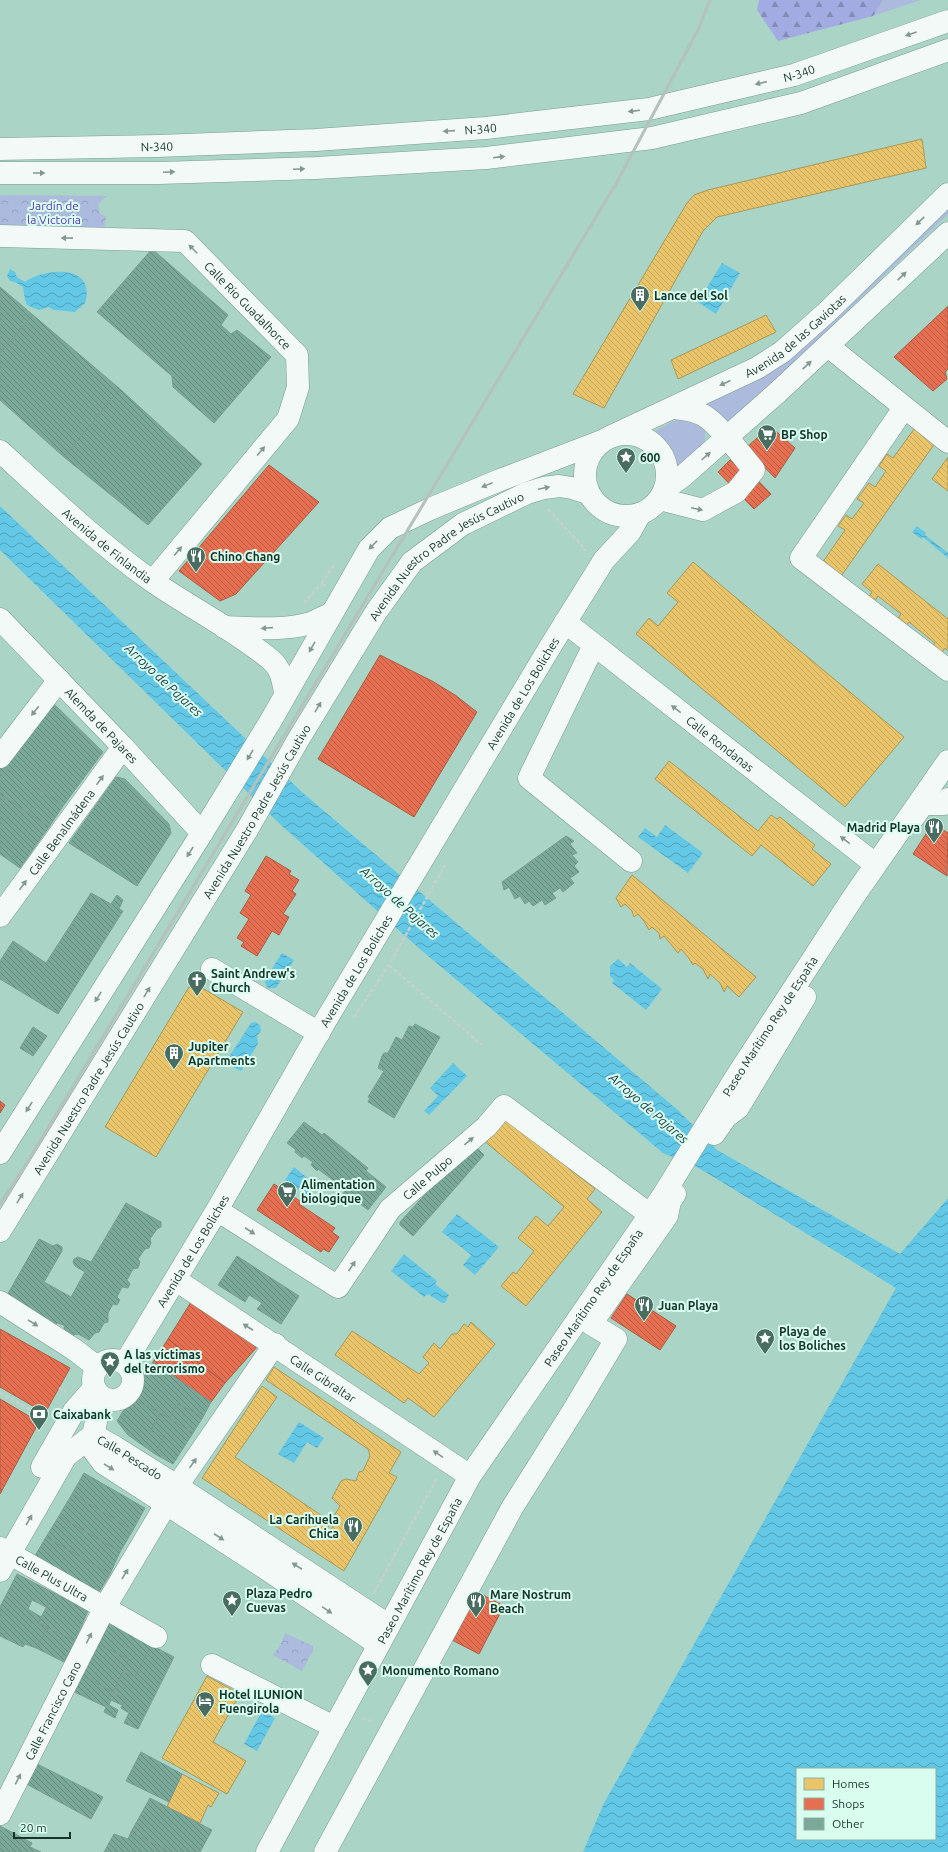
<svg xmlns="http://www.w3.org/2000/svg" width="948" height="1852" font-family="Ubuntu,sans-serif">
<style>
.grass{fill:#acbadd}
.forest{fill:url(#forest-firs)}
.park{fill:url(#park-crowns)}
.water{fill:url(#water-waves);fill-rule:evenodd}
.homes{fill:url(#homes-back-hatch);stroke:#a99957}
.shops{fill:url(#shops-back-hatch);stroke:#a85e45}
.building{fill:url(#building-back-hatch);stroke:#7b9c91}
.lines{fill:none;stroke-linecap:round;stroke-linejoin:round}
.minor-casing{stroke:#7b9d91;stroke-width:23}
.major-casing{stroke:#7b9d91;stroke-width:23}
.path{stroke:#c4d1cc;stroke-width:2.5;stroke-dasharray:4 2;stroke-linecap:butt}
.minor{stroke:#f2f9f6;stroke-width:22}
.major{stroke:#f2f9f6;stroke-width:22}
.rail{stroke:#b5c1bc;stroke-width:3}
.oneway{fill:#849790}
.labels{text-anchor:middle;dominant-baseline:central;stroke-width:4;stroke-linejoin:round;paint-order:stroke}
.street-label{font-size:12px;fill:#15352a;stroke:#d9feef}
.park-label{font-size:12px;fill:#5835b6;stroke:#d9feef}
.poi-label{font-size:12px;font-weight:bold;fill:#15352a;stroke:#d9feef;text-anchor:start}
.water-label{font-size:13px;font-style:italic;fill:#213b47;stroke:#d9feef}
</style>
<defs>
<pattern id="forest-firs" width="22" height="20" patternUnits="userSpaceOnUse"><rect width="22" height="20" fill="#a2abe2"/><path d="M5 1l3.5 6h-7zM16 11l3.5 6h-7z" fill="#838cb7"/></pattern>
<pattern id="park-crowns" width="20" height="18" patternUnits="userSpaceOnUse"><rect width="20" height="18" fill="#acbadd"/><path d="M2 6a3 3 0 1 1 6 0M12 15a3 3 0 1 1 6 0" fill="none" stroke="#93a0be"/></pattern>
<pattern id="water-waves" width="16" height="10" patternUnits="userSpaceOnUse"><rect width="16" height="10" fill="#63c7e6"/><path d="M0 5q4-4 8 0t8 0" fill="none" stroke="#50a2bb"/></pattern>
<pattern id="homes-back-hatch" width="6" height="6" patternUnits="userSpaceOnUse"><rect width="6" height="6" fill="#e9c46a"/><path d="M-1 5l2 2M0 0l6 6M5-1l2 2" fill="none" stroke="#c7a95c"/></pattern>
<pattern id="shops-back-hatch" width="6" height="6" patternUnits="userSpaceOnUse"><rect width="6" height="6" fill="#e76f51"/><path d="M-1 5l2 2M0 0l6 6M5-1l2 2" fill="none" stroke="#ba5c43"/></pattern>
<pattern id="building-back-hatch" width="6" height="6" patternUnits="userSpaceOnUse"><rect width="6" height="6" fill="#7aa99a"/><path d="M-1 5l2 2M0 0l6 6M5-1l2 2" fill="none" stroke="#638a7e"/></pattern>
</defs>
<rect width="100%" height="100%" fill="#aad4c5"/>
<path class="grass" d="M883 0H921L873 16Z
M948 207V214L767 388 770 393 724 425 696 403 753 380Z
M685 418 705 428V444L677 471 671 449 655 431 678 419Z"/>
<path class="forest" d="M759 0H883L873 16 778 41 757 10Z"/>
<path class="park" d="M0 195 107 196 98 204 100 214 106 216 104 229 0 228Z
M285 1633 313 1646V1650L302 1671 273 1655 280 1646Z"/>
<path class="water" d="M722 263 740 273 716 314 698 302Z
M10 269 15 272 17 277 25 282C45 267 97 264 85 303L75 312 54 310 49 307 39 310 27 305 25 300 23 287 15 282 10 281 7 276Z
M0 506 304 794 679 1111 717 1150 900 1254 948 1198V1852H583L604 1803 896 1288 697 1167 663 1153 421 950 281 825 0 550ZM797 1769H935V1839H797Z
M917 526 926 533 925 535 948 553V558L923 537 921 539 912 532Z
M665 825 703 853 688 873 638 837 645 828 657 837Z
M282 953 294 960 276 988H268L265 983 266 978Z
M618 959 627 967 630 963 662 989 646 1010 612 983 614 980 610 976V966Z
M255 1022 260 1025 261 1031 257 1036 258 1044 241 1071 225 1063 251 1023Z
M453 1063 467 1076 429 1115 424 1111 438 1096 430 1088Z
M294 1167 315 1184 308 1196 285 1180Z
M457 1214 499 1247 475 1275 463 1265 471 1255 442 1232Z
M404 1254 437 1281 435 1284 449 1295 445 1303H442L428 1294 424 1297 391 1271Z
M299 1422 324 1438 317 1448 307 1442 294 1463 278 1454Z
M262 1711 275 1718 257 1751 244 1744Z"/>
<path class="homes" d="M922 139 926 168 717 217 703 231 604 408 573 394 687 203 694 195 708 190Z
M766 315 776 332 678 379 671 360Z
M917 425 938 439 839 579 820 566 845 530 838 526 846 515 852 519 864 503 857 499 869 483 875 487 886 471 879 466 887 454 893 458Z
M948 457V491L932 479Z
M693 562 904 737 845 807 636 634 649 618 658 626 678 602 667 593Z
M878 564 948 619V651L945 648 940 655 932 648 935 643 909 622 904 628 896 621 901 614 878 596 874 602 869 597 872 592 862 584Z
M669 761 758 831 771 815 777 819 780 817 815 845 812 849 831 864 813 886 761 845 752 856 655 779Z
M632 875 756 977 739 997 727 986 724 992 720 983 710 974 708 979 703 969 695 963 693 965 688 957 681 949 678 953 664 936 660 939 659 933 652 927 649 930 644 921 638 914 634 917 632 911 625 904 621 907 616 898Z
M192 982 243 1012 156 1157 105 1127Z
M503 1116 595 1189 587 1199 602 1212 526 1306 501 1286 513 1272 516 1274 534 1251 518 1238 536 1216 548 1226 564 1207 483 1140Z
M471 1322 495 1344 434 1417 408 1398 404 1403 335 1355 352 1331 419 1374 429 1363 423 1357 434 1343 440 1349 452 1334H457L464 1324 468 1327Z
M274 1367 401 1452 389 1473 397 1477 344 1571 202 1478 262 1386 277 1397 235 1457 331 1522 325 1533 328 1537 336 1519 334 1516 340 1506 332 1498 341 1481 346 1479 356 1481 359 1472 363 1471 370 1456 368 1449 266 1380Z
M207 1676 240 1694 213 1742 246 1761 227 1794 162 1758Z
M182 1774 219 1793 211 1807 208 1805 200 1823 167 1807Z"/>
<path class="shops" d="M948 306V369L945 372 947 379 933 391 894 357Z
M770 426 795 448 775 478 746 448Z
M734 456 771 494 754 509 718 472Z
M269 465 319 502 236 594 220 601 179 571Z
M380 655 432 681 455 695 477 712 414 817 318 759Z
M933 823 948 833 947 876 913 854Z
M266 856 291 871 289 874 299 880 292 891 296 894 283 914 289 917 279 935 272 931 257 956 241 946 244 942 237 938 249 919 240 913 251 895 245 891Z
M0 1101 5 1105 0 1113Z
M274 1184 300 1201 299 1204 335 1228 332 1232 339 1237 329 1252 323 1249 321 1252 257 1210Z
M627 1294 676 1326 660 1350 611 1318Z
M191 1302 257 1347 225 1383 168 1339Z
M0 1329 70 1368 45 1413 0 1387Z
M168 1339 225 1383 211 1402 153 1362Z
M0 1399 39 1422 0 1494Z
M477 1592 504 1606 479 1654 452 1640Z"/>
<path class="building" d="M152 249 228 315 221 325 231 334 237 330 271 357 214 423 173 387 172 376 97 312Z
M0 287 33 315 0 353Z
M33 315 120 389 64 457 0 400V353Z
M120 389 202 464 148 525 64 457Z
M51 701 103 752 63 806 0 764Z
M0 764 63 806 49 827 0 794Z
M116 777 125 779 169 824 171 833 137 886 69 843Z
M0 794 49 827 20 868 0 854Z
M566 836 574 841 570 844 577 853 572 855 578 862 574 866 579 872 570 878 574 883 563 892 560 888 552 893 556 898 545 905 542 900 533 906 529 901 525 904 520 896 515 899 509 887 504 890 502 882Z
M91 893 111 904 117 895 123 900 119 909 123 911 58 1014 0 979V961L13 941 46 963Z
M415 1024 440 1037 394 1118 368 1102 370 1098 368 1097 384 1071 378 1068 382 1056 384 1053H388L396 1037 402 1040 409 1026 413 1027Z
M33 1027 47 1036 33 1056 20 1048Z
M304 1122 322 1135 324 1133 368 1168 366 1171 386 1187 368 1210 354 1199 352 1201 343 1194 345 1191 339 1186 338 1189 331 1183 333 1180 318 1169 317 1171 311 1165 313 1162 304 1156 302 1158 295 1152 296 1150 287 1143Z
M472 1143 484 1155 413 1236 400 1225V1222Z
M126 1203 161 1222V1227L157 1229 150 1239 151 1243 149 1248 145 1249 138 1259 140 1262 138 1268 133 1269 127 1280 130 1284 128 1288 122 1287 117 1297 120 1300 117 1305 113 1304 108 1313V1322L104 1323 99 1332 95 1333 89 1340 78 1334 68 1336 65 1332 64 1325 57 1323 52 1326 47 1324 46 1318 6 1297 39 1239 53 1246 57 1244 62 1247V1251L44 1282 71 1297 85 1272 75 1266 73 1262 74 1259 78 1257 91 1262Z
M237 1256 299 1296 281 1324 257 1309 262 1303 249 1295 245 1302 218 1285Z
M153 1362 211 1402 203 1417 178 1404 169 1418 131 1398Z
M131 1398 160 1413 150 1431 164 1437 155 1454 128 1435 117 1421Z
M178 1404 203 1417 193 1433 169 1418Z
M160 1413 193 1433 173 1464 155 1454 164 1437 150 1431Z
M84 1473 145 1508 133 1530 72 1494Z
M72 1494 133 1530 120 1552 59 1516Z
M59 1516 120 1552 110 1574 46 1537Z
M46 1537 110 1574 96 1597 32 1561Z
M17 1574 54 1593 46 1607 32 1600 28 1609 41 1617 38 1623 48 1628 36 1648 25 1644 23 1647 0 1636V1607Z
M54 1593 88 1611 75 1641 38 1623Z
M105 1617 151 1645 135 1677 123 1672 129 1659 93 1642Z
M48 1628 75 1641 64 1662 36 1648Z
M93 1642 129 1659 113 1692 78 1673Z
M151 1645 174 1657 138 1729 124 1723 129 1713 121 1708 125 1699 113 1692 123 1672 135 1677Z
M78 1673 125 1699 122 1705 111 1700 109 1705 118 1710 115 1718 104 1712 106 1707 68 1689Z
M141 1752 182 1774 169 1802 126 1781Z
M31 1761 103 1797 91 1819 21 1781Z
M150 1798 212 1830 200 1852H170L131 1832Z
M0 1826 32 1843 30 1847 41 1852H0Z
M131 1832 170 1852H104L114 1834 128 1839Z"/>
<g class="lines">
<g class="minor-casing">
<g id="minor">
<path id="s1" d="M0 236 185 241 297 355 298 387 288 419 153 581"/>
<path d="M828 346 948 442"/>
<path d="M904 408 801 558 948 670"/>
<circle cx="626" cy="475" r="41"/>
<path id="s2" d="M0 451C49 496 98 543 152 581 191 608 235 630 271 660 281 668 283 681 285 693"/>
<path d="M660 499 703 510 736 492 754 470C742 456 718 423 703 415 694 410 683 409 673 408"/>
<path id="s3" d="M0 619 123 747 202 833"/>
<path id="s4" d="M565 622 875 864"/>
<path d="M224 627C252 628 284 631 311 623 318 620 325 616 331 614"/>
<path d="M594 645 529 778 631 861"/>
<path d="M0 757 59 680"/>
<path d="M914 817 923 804H944L948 799"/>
<path id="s5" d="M0 916 123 747"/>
<path d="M212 969 319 1033"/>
<path d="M714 1134 726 1117 738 1108 805 997"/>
<path d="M0 1153 202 833 270 722 369 549 390 528 430 509 500 480 602 441"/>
<path id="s6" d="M217 1210 338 1287 390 1209 486 1127 504 1106 649 1214"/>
<path id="s7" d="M0 1231 247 830 298 740 376 612 412 562 463 524 527 493 544 488 559 486 572 488 588 493"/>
<path id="s8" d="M176 1280 470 1476"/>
<path d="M0 1302 75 1350 97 1367"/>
<circle cx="113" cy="1380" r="20"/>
<path id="s9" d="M125 1363 217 1210 326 1020 550 647 604 560 630 532 640 514"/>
<path d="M93 1435 94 1451 103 1463 265 1568 378 1644"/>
<path id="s10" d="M93 1435 115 1447 177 1486 388 1625"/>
<path d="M42 1467 74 1411 94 1388"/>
<path id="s11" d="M0 1548 156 1637"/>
<path d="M0 1571 66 1456 93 1435 98 1413 103 1398"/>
<path d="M212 1665 334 1727"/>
<path id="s12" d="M0 1814 105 1607 177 1486 275 1344"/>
<path id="s13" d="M267 1852 470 1476 662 1197 736 1077 852 899 948 761"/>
<path d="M325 1852 512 1508 576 1406 616 1339 591 1324 667 1216 670 1201 675 1194"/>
</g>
</g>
<g class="major-casing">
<g id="major">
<path id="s14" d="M0 149 158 146 316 140 486 128 649 109 794 75 948 21"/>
<path d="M0 173H159L316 168 486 158 652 138 801 103 948 50"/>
<path id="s15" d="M612 436 757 368 782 352 827 312 948 194"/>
<path d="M665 489 683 476 778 392 948 233"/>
</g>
</g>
<path class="path" d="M548 509 585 549V551
M326 586 321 584 335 564
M304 603 321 584
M389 965 482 1045
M354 1017 389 965 445 865
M59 1388 66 1392
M0 1393 47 1419
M374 1593 437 1478
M362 1718 373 1722"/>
<use href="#minor" class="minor"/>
<use href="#major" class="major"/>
<path class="rail" d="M0 1204 27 1163 617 182 699 28 710 0"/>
</g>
<defs><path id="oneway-solid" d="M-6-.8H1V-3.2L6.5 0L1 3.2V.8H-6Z"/></defs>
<g class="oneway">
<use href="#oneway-solid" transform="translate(911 34) rotate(161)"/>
<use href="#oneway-solid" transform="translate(761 83) rotate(167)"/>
<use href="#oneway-solid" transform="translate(634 111) rotate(173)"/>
<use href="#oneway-solid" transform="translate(449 131) rotate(176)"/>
<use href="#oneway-solid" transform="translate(499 157) rotate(-7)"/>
<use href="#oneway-solid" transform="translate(299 169) rotate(-2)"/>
<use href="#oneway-solid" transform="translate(169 172) rotate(-2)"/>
<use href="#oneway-solid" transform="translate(39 173)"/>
<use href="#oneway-solid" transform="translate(920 221) rotate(136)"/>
<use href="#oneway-solid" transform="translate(67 238) rotate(-179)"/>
<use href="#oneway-solid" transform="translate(193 249) rotate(-135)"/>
<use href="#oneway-solid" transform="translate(902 276) rotate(-43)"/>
<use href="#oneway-solid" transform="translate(807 365) rotate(-43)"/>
<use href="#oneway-solid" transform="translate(725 383) rotate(155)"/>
<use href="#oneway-solid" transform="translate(261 451) rotate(-50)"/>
<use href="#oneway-solid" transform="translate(706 456) rotate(-42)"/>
<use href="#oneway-solid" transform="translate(487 485) rotate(158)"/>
<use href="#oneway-solid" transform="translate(544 488) rotate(-12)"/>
<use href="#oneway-solid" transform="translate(697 509) rotate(12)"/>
<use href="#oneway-solid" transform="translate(373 545) rotate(134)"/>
<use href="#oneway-solid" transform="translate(178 551) rotate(-50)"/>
<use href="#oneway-solid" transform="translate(267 628) rotate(176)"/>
<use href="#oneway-solid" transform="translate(312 647) rotate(120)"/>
<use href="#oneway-solid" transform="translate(318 707) rotate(-59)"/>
<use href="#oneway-solid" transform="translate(676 709) rotate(-142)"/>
<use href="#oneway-solid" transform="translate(35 711) rotate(128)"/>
<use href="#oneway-solid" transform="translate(250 755) rotate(121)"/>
<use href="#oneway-solid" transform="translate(100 780) rotate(-54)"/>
<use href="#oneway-solid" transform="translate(845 840) rotate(-143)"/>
<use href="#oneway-solid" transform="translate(190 852) rotate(122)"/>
<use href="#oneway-solid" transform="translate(23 885) rotate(-54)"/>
<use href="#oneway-solid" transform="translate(147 992) rotate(-58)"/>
<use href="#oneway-solid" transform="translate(98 997) rotate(122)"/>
<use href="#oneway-solid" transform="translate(29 1107) rotate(122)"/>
<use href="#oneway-solid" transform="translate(469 1141) rotate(-40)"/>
<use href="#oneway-solid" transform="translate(20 1198) rotate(-58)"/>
<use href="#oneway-solid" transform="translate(250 1231) rotate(33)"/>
<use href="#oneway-solid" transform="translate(352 1266) rotate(-56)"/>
<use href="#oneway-solid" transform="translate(33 1323) rotate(32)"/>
<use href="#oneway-solid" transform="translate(248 1327) rotate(-147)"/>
<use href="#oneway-solid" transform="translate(438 1454) rotate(-146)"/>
<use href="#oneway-solid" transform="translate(193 1463) rotate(-55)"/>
<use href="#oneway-solid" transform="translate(109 1467) rotate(32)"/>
<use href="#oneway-solid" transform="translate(29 1520) rotate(-60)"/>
<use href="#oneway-solid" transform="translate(219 1537) rotate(33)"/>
<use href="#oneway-solid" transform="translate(297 1566) rotate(-147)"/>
<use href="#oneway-solid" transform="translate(125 1574) rotate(-59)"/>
<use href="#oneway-solid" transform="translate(327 1610) rotate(34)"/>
<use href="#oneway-solid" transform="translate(89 1638) rotate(-63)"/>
<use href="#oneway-solid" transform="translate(18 1779) rotate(-63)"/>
</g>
<defs>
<g id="building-pin" transform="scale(1)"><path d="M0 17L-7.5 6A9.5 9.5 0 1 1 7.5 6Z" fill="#496d60" stroke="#d9feef"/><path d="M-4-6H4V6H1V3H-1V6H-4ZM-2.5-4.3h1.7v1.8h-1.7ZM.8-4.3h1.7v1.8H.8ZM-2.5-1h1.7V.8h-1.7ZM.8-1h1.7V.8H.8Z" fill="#fff"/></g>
<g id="supermarket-pin" transform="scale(1)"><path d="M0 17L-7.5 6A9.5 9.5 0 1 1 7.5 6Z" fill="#496d60" stroke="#d9feef"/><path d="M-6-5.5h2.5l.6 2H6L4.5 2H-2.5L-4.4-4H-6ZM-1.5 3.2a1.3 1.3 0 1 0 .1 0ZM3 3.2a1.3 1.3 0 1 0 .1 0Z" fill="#fff"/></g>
<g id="sight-pin" transform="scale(1)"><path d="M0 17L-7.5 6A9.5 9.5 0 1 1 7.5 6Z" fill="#496d60" stroke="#d9feef"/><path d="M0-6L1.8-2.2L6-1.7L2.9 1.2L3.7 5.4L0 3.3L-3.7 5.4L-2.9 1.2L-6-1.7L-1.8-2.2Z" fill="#fff"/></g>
<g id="restaurant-pin" transform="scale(1)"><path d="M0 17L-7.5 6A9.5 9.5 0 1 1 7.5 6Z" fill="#496d60" stroke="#d9feef"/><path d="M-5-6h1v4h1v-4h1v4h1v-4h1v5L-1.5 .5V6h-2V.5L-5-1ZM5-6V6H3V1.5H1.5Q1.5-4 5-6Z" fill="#fff"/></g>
<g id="church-pin" transform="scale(1)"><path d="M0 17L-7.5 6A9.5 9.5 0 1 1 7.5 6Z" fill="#496d60" stroke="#d9feef"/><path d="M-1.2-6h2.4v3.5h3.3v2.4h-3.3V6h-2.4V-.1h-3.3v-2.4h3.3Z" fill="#fff"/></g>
<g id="bank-pin" transform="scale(1)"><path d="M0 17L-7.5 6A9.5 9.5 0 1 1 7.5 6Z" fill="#496d60" stroke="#d9feef"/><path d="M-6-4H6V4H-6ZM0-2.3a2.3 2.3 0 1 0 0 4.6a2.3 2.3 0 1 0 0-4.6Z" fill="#fff"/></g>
<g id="hotel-pin" transform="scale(1)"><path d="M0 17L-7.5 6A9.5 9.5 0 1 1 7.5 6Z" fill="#496d60" stroke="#d9feef"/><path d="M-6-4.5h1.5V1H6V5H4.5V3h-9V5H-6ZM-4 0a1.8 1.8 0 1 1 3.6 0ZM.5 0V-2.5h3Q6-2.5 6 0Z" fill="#fff"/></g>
</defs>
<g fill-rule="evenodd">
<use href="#building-pin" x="640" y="295"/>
<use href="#supermarket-pin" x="767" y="434"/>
<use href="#sight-pin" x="626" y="457"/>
<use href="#restaurant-pin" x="196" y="556"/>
<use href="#restaurant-pin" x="934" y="827"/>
<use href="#church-pin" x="197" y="980"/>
<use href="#building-pin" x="174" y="1053"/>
<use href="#supermarket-pin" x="287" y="1191"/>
<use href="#restaurant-pin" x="644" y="1305"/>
<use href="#sight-pin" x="765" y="1338"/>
<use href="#sight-pin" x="110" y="1361"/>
<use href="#bank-pin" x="39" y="1414"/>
<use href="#restaurant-pin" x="353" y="1526"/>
<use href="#sight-pin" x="232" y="1600"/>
<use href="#restaurant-pin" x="476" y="1601"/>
<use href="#sight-pin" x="368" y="1670"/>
<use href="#hotel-pin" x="205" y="1701"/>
</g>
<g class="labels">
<g class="street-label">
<text stroke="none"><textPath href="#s14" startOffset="805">N-340</textPath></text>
<text stroke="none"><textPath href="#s14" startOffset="481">N-340</textPath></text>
<text stroke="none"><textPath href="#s14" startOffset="157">N-340</textPath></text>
<text stroke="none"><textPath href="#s1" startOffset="275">Calle Rio Guadalhorce</textPath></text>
<text stroke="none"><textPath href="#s15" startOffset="210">Avenida de las Gaviotas</textPath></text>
<text stroke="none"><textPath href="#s2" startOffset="143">Avenida de Finlandia</textPath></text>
<text stroke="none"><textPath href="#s7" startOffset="816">Avenida Nuestro Padre Jesús Cautivo</textPath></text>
<text stroke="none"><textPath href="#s9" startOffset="779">Avenida de Los Boliches</textPath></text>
<text stroke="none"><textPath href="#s3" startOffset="147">Alemda de Pajares</textPath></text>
<text stroke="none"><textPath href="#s4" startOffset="197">Calle Rondanas</textPath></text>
<text stroke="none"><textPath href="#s7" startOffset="492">Avenida Nuestro Padre Jesús Cautivo</textPath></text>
<text stroke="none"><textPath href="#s5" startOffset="104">Calle Benalmádena</textPath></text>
<text stroke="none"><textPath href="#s9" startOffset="455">Avenida de Los Boliches</textPath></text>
<text stroke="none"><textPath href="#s13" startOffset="968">Paseo Marítimo Rey de España</textPath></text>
<text stroke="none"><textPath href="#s7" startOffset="168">Avenida Nuestro Padre Jesús Cautivo</textPath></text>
<text stroke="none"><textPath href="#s6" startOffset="286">Calle Pulpo</textPath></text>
<text stroke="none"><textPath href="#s9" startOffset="131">Avenida de Los Boliches</textPath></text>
<text stroke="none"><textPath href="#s13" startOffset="644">Paseo Marítimo Rey de España</textPath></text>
<text stroke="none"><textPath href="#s8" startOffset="177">Calle Gibraltar</textPath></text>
<text stroke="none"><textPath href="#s10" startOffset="43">Calle Pescado</textPath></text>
<text stroke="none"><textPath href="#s13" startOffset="320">Paseo Marítimo Rey de España</textPath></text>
<text stroke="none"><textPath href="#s11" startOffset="60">Calle Plus Ultra</textPath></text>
<text stroke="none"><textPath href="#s12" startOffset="116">Calle Francisco Cano</textPath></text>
</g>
<g class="park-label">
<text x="54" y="205">Jardín de<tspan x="54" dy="14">la Victoria</tspan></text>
</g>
<g class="poi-label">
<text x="654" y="295">Lance del Sol</text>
<text x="781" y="434">BP Shop</text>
<text x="640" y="457">600</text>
<text x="210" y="556">Chino Chang</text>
<text x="920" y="827" text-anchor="end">Madrid Playa</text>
<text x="211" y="973">Saint Andrew's<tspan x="211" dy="14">Church</tspan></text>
<text x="188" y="1046">Jupiter<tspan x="188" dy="14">Apartments</tspan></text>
<text x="301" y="1184">Alimentation<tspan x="301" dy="14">biologique</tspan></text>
<text x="658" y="1305">Juan Playa</text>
<text x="779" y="1331">Playa de<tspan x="779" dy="14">los Boliches</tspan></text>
<text x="124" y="1354">A las víctimas<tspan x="124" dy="14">del terrorismo</tspan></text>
<text x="53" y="1414">Caixabank</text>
<text x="339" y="1519" text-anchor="end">La Carihuela<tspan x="339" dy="14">Chica</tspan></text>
<text x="246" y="1593">Plaza Pedro<tspan x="246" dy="14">Cuevas</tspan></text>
<text x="490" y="1594">Mare Nostrum<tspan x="490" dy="14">Beach</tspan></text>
<text x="382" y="1670">Monumento Romano</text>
<text x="219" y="1694">Hotel ILUNION<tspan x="219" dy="14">Fuengirola</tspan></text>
</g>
<g class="water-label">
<text transform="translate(164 680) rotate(43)">Arroyo de Pajares</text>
<text transform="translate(400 902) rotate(42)">Arroyo de Pajares</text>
<text transform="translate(649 1108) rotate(41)">Arroyo de Pajares</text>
</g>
</g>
<rect x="796" y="1768" width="140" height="72" fill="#d9feef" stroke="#8baea0"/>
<rect x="804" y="1778" width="20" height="12" fill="#e9c46a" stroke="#8baea0"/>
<text x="832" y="1788" font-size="12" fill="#15352a">Homes</text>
<rect x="804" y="1798" width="20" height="12" fill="#e76f51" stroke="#8baea0"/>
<text x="832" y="1808" font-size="12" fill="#15352a">Shops</text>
<rect x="804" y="1818" width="20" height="12" fill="#7aa99a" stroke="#8baea0"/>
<text x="832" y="1828" font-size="12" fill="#15352a">Other</text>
<path d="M14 1832v6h56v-6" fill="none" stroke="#15352a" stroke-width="2"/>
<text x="20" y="1832" font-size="12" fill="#15352a" stroke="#d9feef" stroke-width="3" paint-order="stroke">20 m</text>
</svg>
